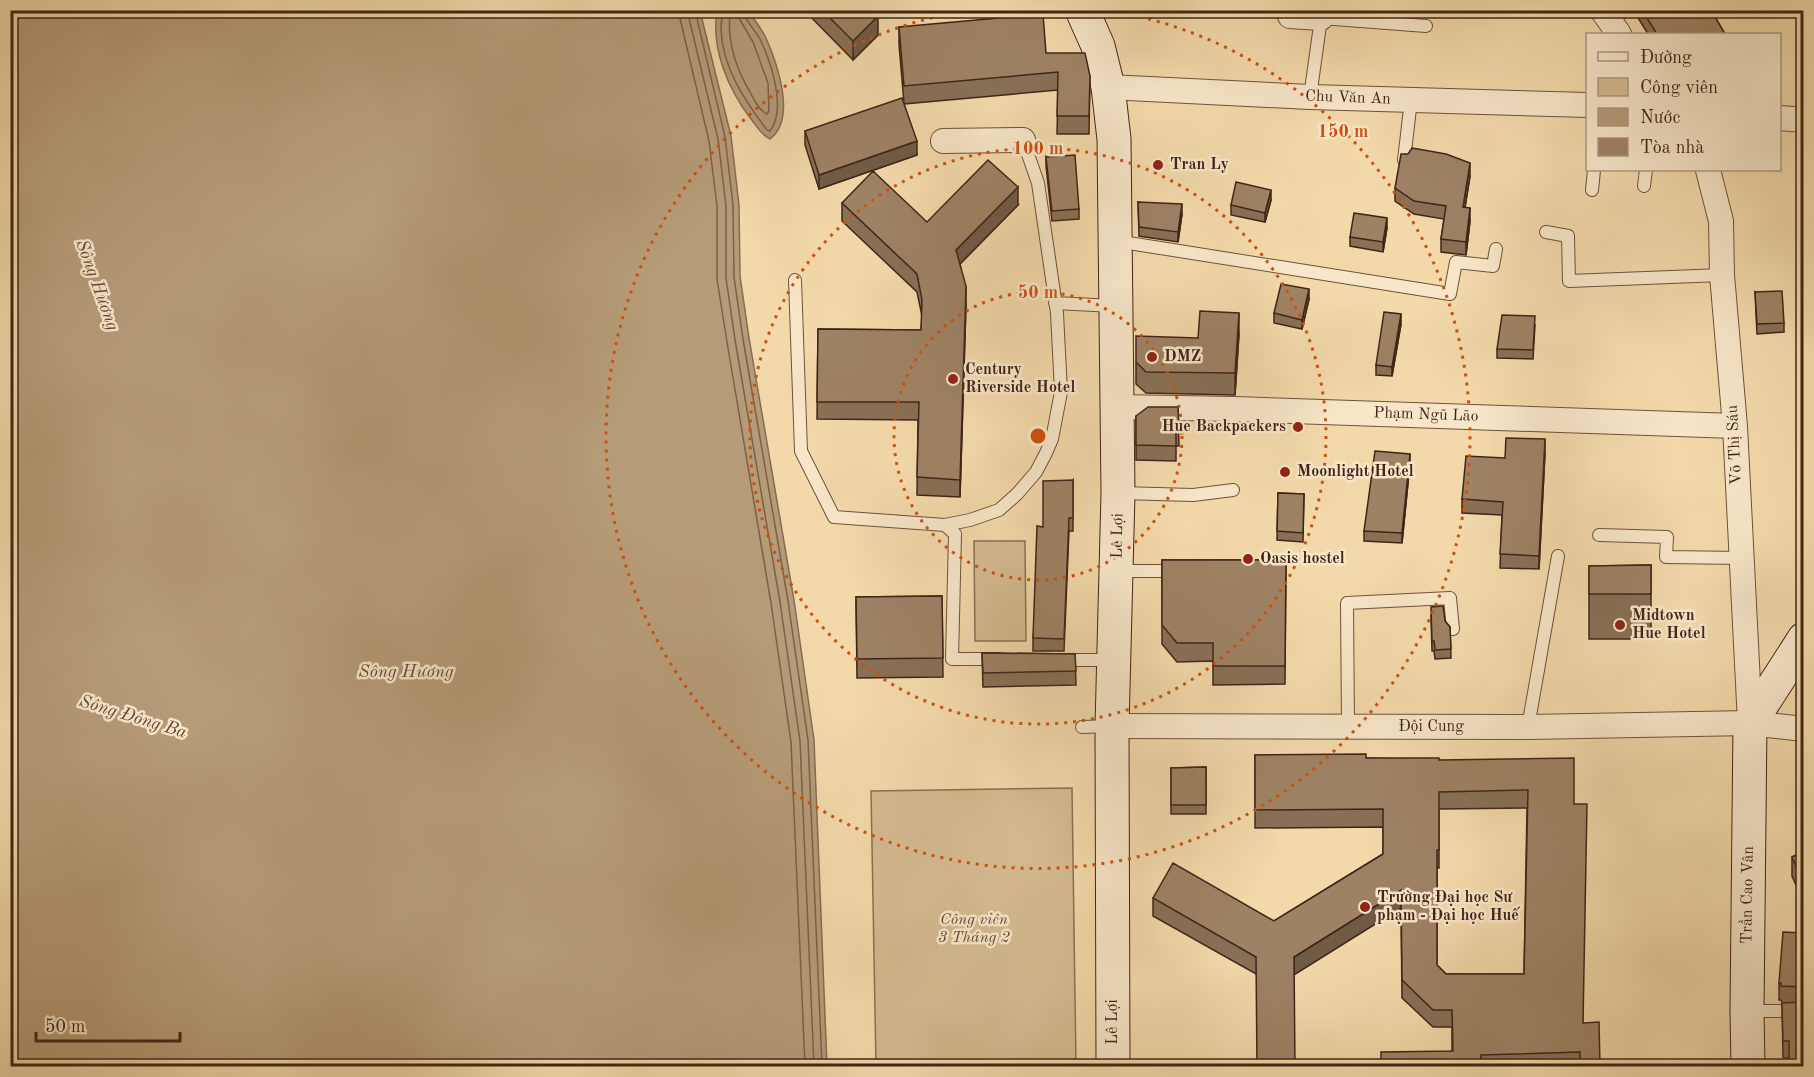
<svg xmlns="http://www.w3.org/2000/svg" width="1814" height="1077" font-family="'Old Standard TT',serif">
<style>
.green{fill:#d5ba91;stroke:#8b6f54;stroke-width:1.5}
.water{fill:#b69b78;stroke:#876b52;stroke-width:1.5}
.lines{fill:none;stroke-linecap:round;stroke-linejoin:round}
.shore{stroke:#7c6048;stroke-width:1.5}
.lane-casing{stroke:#6e513c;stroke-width:14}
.street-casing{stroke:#6e513c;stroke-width:26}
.secondary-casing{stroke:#412418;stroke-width:35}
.lane{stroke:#f7e6c8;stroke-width:12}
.street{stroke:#f7e6c8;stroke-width:24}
.secondary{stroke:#f7e6c8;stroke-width:33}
.wall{fill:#887056;stroke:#412418;stroke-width:1.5;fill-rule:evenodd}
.shaded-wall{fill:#6f5b46;stroke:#412418;stroke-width:1.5}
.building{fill:#9e8264;stroke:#412418;stroke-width:1.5;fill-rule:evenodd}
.ring{fill:none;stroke:#cf510e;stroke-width:3;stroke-dasharray:3 6}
.poi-dot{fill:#8f2418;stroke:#f7e6c8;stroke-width:2}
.labels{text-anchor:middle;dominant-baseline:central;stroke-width:5;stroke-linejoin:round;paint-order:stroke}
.street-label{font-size:16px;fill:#412418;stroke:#f7e6c8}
.poi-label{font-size:16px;font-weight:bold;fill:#412418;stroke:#f7e6c8;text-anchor:start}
.park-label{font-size:16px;font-style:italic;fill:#664a36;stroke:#f7e6c8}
.water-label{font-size:18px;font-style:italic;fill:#644835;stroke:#f7e6c8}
.centre{fill:#cf510e;stroke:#f7e6c8;stroke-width:3}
.ring-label{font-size:18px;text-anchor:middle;font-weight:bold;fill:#cf510e;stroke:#f7e6c8;stroke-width:5;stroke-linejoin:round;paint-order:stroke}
</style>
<rect width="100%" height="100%" fill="#f3d9aa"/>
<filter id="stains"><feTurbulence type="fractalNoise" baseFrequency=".00333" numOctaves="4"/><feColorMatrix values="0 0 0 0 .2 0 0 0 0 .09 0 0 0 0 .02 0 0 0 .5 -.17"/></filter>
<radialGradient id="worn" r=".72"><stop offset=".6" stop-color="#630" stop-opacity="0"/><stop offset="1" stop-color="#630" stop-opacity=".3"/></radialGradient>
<path class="green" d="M974 541H1025L1026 641H975Z
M1072 788 1076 1066H876L871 791Z"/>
<path class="water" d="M10 11H700L731 136 739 205 740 276 749 338 794 600 814 740 827 1066H11Z
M717 11H748C754 19 761 28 766 38 777 63 797 119 770 139 761 135 757 126 751 119 728 89 711 49 717 11Z"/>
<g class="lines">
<path class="shore" d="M678 10 709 141 717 206V279L727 342 771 603 791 742 805 1066
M687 10 718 139 726 206V278L735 340 780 602 800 741 814 1066
M695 10 725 137 733 205 734 277 743 339 788 601 808 740 822 1066
M723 10C722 17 721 23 721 29 722 67 745 101 767 130L770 131C787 109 771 62 760 39 755 30 745 21 743 10
M733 12 736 13 753 42 768 83 769 111 767 114C759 110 754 100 750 92 736 68 727 43 730 15Z"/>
<g class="lane-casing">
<path id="lane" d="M1610 22 1625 10
M1310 97 1321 18 1426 26
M1404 160 1411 100
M1644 186 1646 170
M1592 190 1594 170
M1546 232 1568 236 1569 281 1722 275
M1116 241 1450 294 1456 262 1493 266 1496 249
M795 280 801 451 834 517 945 525 970 520 999 510 1017 494 1036 472 1046 453 1052 439 1061 392 1057 313 1038 183 1023 140
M1055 303 1114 306
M1120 493 1193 495 1233 490
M945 525 955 534 952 659H999
M1599 535 1667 537 1666 557 1741 558
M1118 571H1179
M1062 660H1113
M1348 726 1347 603 1450 598 1453 629
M1082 727 1111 726
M1528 727 1558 556
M1748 1011H1804"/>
</g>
<g class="street-casing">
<path id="street" d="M1602 10 1619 34
M1290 16 1321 18
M1108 87 1310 97 1588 105
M1780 118 1804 120
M943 141 1023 140
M1708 170 1721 221 1722 275 1735 426 1750 723
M1117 407 1236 409 1735 426
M1112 726 1528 727 1750 723 1804 729"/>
</g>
<g class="secondary-casing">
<path id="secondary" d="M1082 10 1098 46 1108 87 1114 139 1118 493 1112 726 1113 1066
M1748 1066 1747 1011 1750 723 1804 639"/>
</g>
<use href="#lane" class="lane"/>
<use href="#street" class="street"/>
<use href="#secondary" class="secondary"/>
</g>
<path class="wall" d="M804 10H872L878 35 853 60Z
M1635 10H1711L1725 34H1648L1635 13Z
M899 27 1046 53 1090 76 1089 134H1057L1058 90 904 104 917 155 819 189 805 145V131L904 103 899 45Z
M1046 157 1079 209V219L1052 221 1046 166Z
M1470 176 1465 207 1470 221 1466 255 1441 252V239L1444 219 1414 214 1395 201V188Z
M1271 200 1265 222 1231 215V205Z
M1138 202 1182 214 1178 242 1139 236Z
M842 203 927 222 1018 205 960 264 966 304 960 497 917 495 918 420 817 419 818 329 921 330 922 316 917 292 842 221Z
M1387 228 1383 252 1350 246V237Z
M1755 292 1784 323V332L1757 334Z
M1309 299 1302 329 1274 323V313Z
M1401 324 1392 376 1376 375V365Z
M1535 325 1533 359 1497 358V349Z
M1239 334 1235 395 1146 393 1136 384V362L1198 338Z
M1178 407 1179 446H1176V461L1136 460V416Z
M1545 453 1539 569 1500 568 1502 515 1462 513V499L1505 458Z
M1410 463 1402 543 1364 541V531Z
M1073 480V531H1069L1064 651H1033V638L1043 527Z
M1278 493 1304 494 1303 542 1277 540Z
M1162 560H1286L1285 684 1213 685V661L1177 662 1162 644Z
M1651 565V639H1589V566Z
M942 596 943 677 857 678 856 597Z
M1431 616 1445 621 1450 627 1451 658 1435 659 1434 651H1432Z
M982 653 1075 654 1076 685 983 687Z
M1255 755 1439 760 1574 804 1583 1023 1600 1066H1381L1452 1051V1027H1433L1402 998 1401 908 1256 974 1153 916V898L1274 921 1383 854V827L1255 828ZM1527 808 1524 974H1446L1437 965V868H1439V809Z
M1206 767V814H1171V768Z
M1803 852V901L1792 876V857Z
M1803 933V1066L1789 1058H1783L1782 1003 1781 1000H1779V983Z"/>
<path class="shaded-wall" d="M878 16V35L853 60V41Z
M917 141V155L819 189V175Z
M1470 163V176L1463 220V207Z
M1018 187V205L956 268V250Z
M1271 190V200L1265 222V213Z
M1182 204V214L1178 242V232Z
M1470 208V221L1466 255V242Z
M1387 218V228L1383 252V242Z
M966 286V304L960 497V480Z
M1309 289V299L1302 329V320Z
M1239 313V334L1235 395V373Z
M1401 314V324L1392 376V367Z
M1545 439V453L1539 569V556Z
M1410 454V463L1402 543V533Z
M1401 890V908L1294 975V957Z"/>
<path class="building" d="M822 10H872L878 16 853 41Z
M1642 10H1711L1725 34H1657Z
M1043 14 1046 53H1085L1090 76 1089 116H1057L1058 72 904 86 899 27Z
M902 98 917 141 819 175 805 131Z
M1412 148 1446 154 1470 163 1463 207 1470 208 1466 242 1441 239 1446 206 1414 201 1395 188 1401 154H1408Z
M1075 155 1079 209 1052 211 1046 157Z
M988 160 1018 187 956 250 966 286 960 480 917 477 919 402H817L818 329 921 330 922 300 917 274 842 203 873 171 927 222Z
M1236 182 1271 190 1265 213 1231 205Z
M1138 202 1182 204 1178 232 1139 227Z
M1354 213 1387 218 1383 242 1350 237Z
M1281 284 1309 289 1302 320 1274 313Z
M1782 291 1784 323 1757 324 1755 292Z
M1200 311 1239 313 1235 373 1146 372 1136 362V336L1198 338Z
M1384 312 1401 314 1392 367 1376 365Z
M1502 315 1535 316 1533 350 1497 349Z
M1148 407H1178L1179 431H1176V446L1136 445V416Z
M1506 438 1545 439 1539 556 1500 554 1503 502 1462 499 1466 456 1505 458Z
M1375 451 1410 454 1402 533 1364 531Z
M1073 480V518H1069L1064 639 1033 638 1037 526 1043 527V481Z
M1278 493 1304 494 1303 533 1277 531Z
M1162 560H1286L1285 666H1213V643H1177L1162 625Z
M1651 565V594H1589V566Z
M942 596 943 658 857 659 856 597Z
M1443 606 1445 621 1450 627 1451 649 1435 650 1434 641H1432L1431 607Z
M982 653 1075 654 1076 671 983 673Z
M1366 754V758H1439V760L1574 758V804H1587L1583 1023 1599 1022 1600 1066H1580V1052L1481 1055V1066H1381V1052L1453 1051 1452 1010H1433L1402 980 1401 890 1294 957 1295 1066H1257L1256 957 1153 898 1173 863 1274 921 1383 854V809L1255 810V755ZM1528 790 1524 974H1446L1437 965V850H1439V792Z
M1206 767V805H1171V768Z
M1803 852V882L1792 857Z
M1783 932 1803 933V987L1781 986V983H1779Z
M1803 1002V1066H1789V1041H1783L1782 1003Z"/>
<g class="ring">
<circle cx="1038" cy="436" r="144"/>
<circle cx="1038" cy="436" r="288"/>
<path d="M1113 11A432 432 0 1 1 963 11"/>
</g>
<g class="poi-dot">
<circle cx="1158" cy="165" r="6"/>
<circle cx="1152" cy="357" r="6"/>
<circle cx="953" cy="379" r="6"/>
<circle cx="1298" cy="427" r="6"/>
<circle cx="1285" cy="472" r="6"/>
<circle cx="1248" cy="559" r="6"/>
<circle cx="1620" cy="625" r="6"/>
<circle cx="1365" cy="907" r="6"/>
</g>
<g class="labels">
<g class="street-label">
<text transform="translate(1348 98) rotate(2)">Chu Văn An</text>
<text transform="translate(1426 415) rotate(2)">Phạm Ngũ Lão</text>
<text transform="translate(1735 445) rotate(-93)">Võ Thị Sáu</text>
<text transform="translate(1118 536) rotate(-89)">Lê Lợi</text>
<text x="1431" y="727">Đội Cung</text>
<text transform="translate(1748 895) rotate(-89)">Trần Cao Vân</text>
<text transform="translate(1113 1022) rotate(-90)">Lê Lợi</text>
</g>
<g class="poi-label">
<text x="1170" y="165">Tran Ly</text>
<text x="1164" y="357">DMZ</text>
<text x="965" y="370">Century<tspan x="965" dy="18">Riverside Hotel</tspan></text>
<text x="1286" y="427" text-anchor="end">Hue Backpackers</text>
<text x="1297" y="472">Moonlight Hotel</text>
<text x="1260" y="559">Oasis hostel</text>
<text x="1632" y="616">Midtown<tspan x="1632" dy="18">Hue Hotel</tspan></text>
<text x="1377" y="898">Trường Đại học Sư<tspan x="1377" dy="18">phạm - Đại học Huế</tspan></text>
</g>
<g class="park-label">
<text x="974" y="920">Công viên<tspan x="974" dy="18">3 Tháng 2</tspan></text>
</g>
<g class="water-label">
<text transform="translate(97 285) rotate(70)">Sông Hương</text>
<text x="406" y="672">Sông Hương</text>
<text transform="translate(133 717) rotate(17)">Sông Đông Ba</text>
</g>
</g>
<circle cx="1038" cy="436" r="9" class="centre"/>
<g class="ring-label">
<text x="1343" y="137">150 m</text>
<text x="1038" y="154">100 m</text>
<text x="1038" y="298">50 m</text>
</g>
<rect width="1814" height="1077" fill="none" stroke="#f3d9aa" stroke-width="36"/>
<rect x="12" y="12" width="1790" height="1053" fill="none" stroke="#412418" stroke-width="3"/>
<rect x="18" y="18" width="1778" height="1041" fill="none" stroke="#412418" stroke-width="1.5"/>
<rect x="1586" y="33" width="195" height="138" fill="#f7e6c8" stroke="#ae9882" stroke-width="1.5"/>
<rect x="1598" y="52" width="30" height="9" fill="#f7e6c8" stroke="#ae9882" stroke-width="1.5"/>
<text x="1640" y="63" font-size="18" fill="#412418">Đường</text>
<rect x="1598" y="78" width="30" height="18" fill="#d5ba91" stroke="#ae9882" stroke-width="1.5"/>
<text x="1640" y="93" font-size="18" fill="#412418">Công viên</text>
<rect x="1598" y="108" width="30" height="18" fill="#b69b78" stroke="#ae9882" stroke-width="1.5"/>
<text x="1640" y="123" font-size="18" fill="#412418">Nước</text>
<rect x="1598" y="138" width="30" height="18" fill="#9e8264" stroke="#ae9882" stroke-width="1.5"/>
<text x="1640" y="153" font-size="18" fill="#412418">Tòa nhà</text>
<path d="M36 1032v9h144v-9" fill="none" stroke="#412418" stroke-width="3"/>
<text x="45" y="1032" font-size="18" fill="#412418" stroke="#f7e6c8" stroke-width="4.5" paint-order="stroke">50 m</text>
<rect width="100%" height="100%" filter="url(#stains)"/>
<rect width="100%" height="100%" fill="url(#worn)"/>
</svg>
